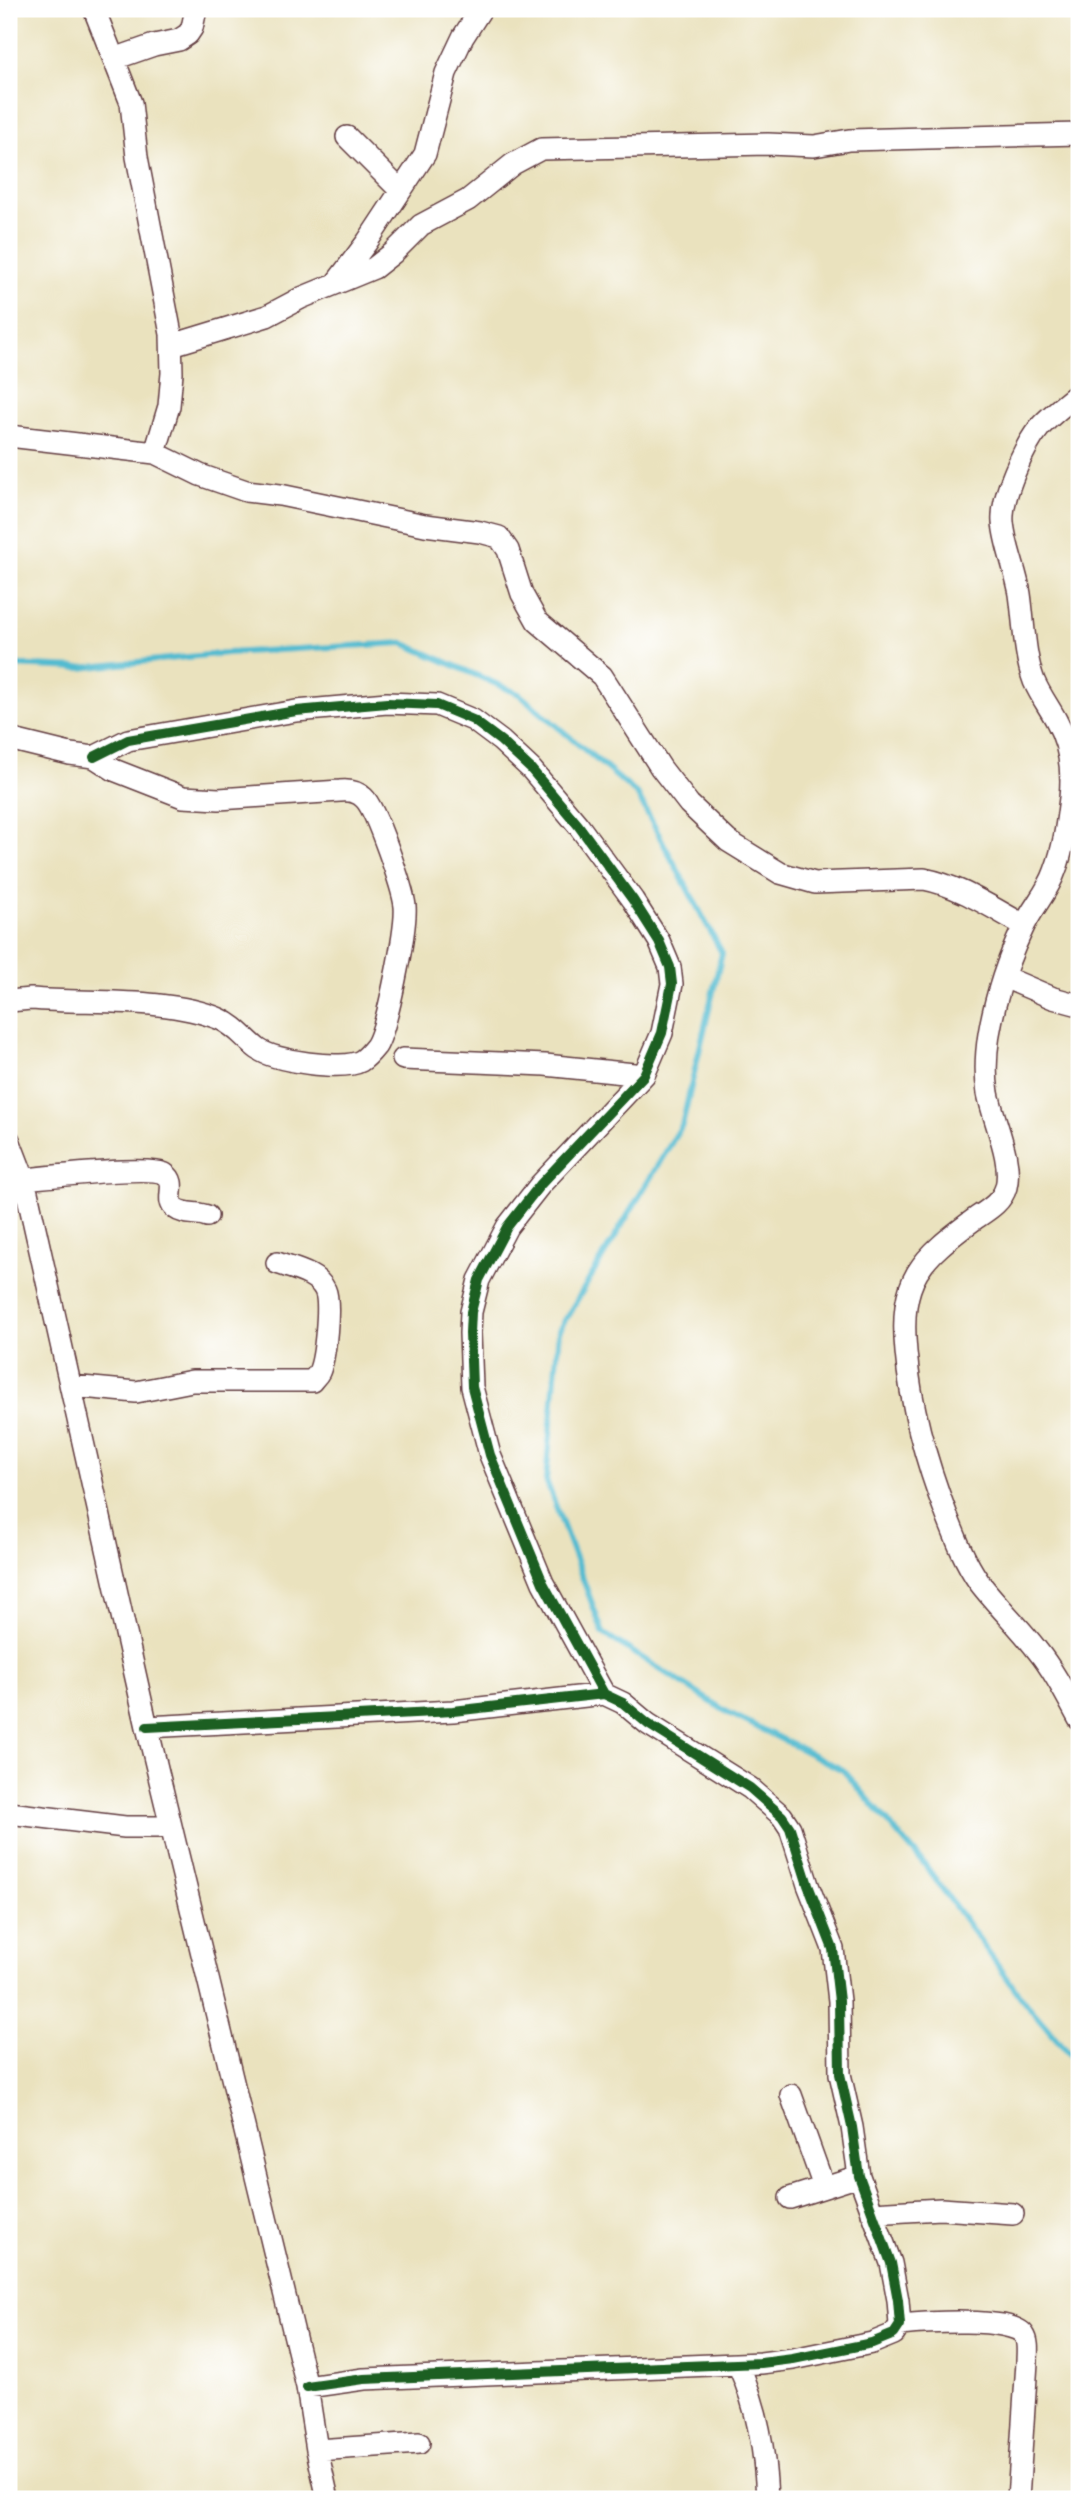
<svg xmlns="http://www.w3.org/2000/svg" width="1088" height="2508" font-family="Cardo,serif">
<style>
.lines{fill:none;stroke-linecap:round;stroke-linejoin:round}
.stream{stroke:#52bbd0;stroke-width:6}
.minor-casing{stroke:#623c41;stroke-width:24}
.minor{stroke:#fff;stroke-width:21}
.cycleway-casing{stroke:#fff;stroke-width:15}
.cycleway{stroke:#1b5e20;stroke-width:10}
</style>
<rect width="100%" height="100%" fill="#fff"/>
<filter id="ink" filterUnits="userSpaceOnUse"><feTurbulence type="fractalNoise" baseFrequency=".0143" numOctaves="2"/><feDisplacementMap in="SourceGraphic" scale="14" xChannelSelector="R" yChannelSelector="G"/><feConvolveMatrix kernelMatrix="1 2 1 2 8 2 1 2 1" color-interpolation-filters="sRGB"/></filter>
<filter id="wash" filterUnits="userSpaceOnUse"><feTurbulence type="fractalNoise" baseFrequency=".00686" numOctaves="4" result="noise"/><feDisplacementMap in="SourceGraphic" scale="28" xChannelSelector="R" yChannelSelector="G"/><feGaussianBlur stdDeviation="1.57" result="paint"/><feColorMatrix in="noise" values="0 0 0 0 0 0 0 0 0 0 0 0 0 0 0 0 0 1.4 0 .05"/><feComposite in="paint" operator="in"/></filter>
<g filter="url(#wash)">
<rect width="100%" height="100%" fill="#eae2be"/>
<g class="lines">
<path class="stream" d="M9 665 80 668 227 653 403 643 519 694 637 794 722 953 682 1125 559 1330 546 1480 603 1633 727 1712 843 1770 925 1865 1024 2001 1079 2065"/>
</g>
</g>
<g filter="url(#ink)">
<g class="lines">
<g class="minor-casing">
<path id="minor" d="M94 9 131 103 137 157 171 334 172 373 169 406 155 453
M114 59 154 45 179 40 188 34 192 28 196 9
M347 137 400 190
M336 283 367 242 425 154 446 73 463 37 481 9
M172 345 267 316 301 298 374 268 393 253 421 225 468 200 513 164 541 149 768 144 814 146 849 140 1079 134
M1079 393C1065 404 1052 414 1040 427 1024 446 1001 497 1003 522 1005 546 1016 570 1020 594 1024 622 1024 655 1034 681 1040 695 1049 707 1056 720 1070 745 1073 770 1070 798 1067 822 1064 848 1055 871 1048 892 1032 908 1023 928 1007 961 995 999 989 1034 986 1053 985 1074 988 1093 993 1120 1013 1160 1006 1187 1002 1202 988 1210 976 1218 920 1259 899 1278 906 1352 911 1409 926 1462 947 1516 956 1539 965 1562 979 1582 997 1606 1019 1626 1037 1650 1054 1671 1066 1695 1079 1719
M9 436 155 453 200 475 246 491 280 495 425 525 480 532 499 537 508 550 522 594 537 621 602 676 661 768 689 804 728 841 780 873 815 883 924 879C960 886 992 908 1024 925
M9 739 70 754 94 757 114 770 183 797 219 799 340 791C349 790 357 791 364 798 376 809 403 889 405 906 407 927 387 1029 376 1046 372 1051 366 1058 361 1061 343 1071 274 1061 258 1049 245 1039 236 1026 220 1019 167 997 90 1004 31 999L9 1001
M94 757 128 740 296 711 387 703 437 705 473 720 501 741 531 769 578 825 633 900 659 941 670 967 672 984 662 1033 644 1075 540 1185 507 1227 479 1280 471 1312 470 1333 472 1387 490 1455 543 1583 604 1694
M1004 977 1053 998 1079 1005
M403 1059 545 1065 644 1075
M9 1140 24 1179 147 1727 307 2387 317 2450 328 2499
M24 1179C46 1177 150 1165 165 1174 179 1183 164 1200 175 1208 184 1215 197 1212 207 1216
M71 1386 136 1392 192 1381H312C314 1378 317 1376 319 1372 325 1359 331 1303 325 1290 317 1273 293 1269 277 1263
M147 1727 453 1711 604 1694 623 1703 648 1724 750 1788 782 1816 790 1828 808 1885 833 1949 839 2001 840 2074 852 2127 859 2176 891 2263 898 2300 900 2325 894 2334 872 2343 793 2359 761 2363 364 2379 307 2387
M9 1813 125 1827H170
M791 2095 824 2187
M790 2198 859 2176
M872 2213 941 2209 1013 2214
M900 2325C921 2323 1013 2316 1024 2335 1029 2342 1027 2354 1027 2362L1018 2499
M738 2364C758 2409 765 2451 767 2499
M317 2450 419 2443"/>
</g>
<use href="#minor" class="minor"/>
<g class="cycleway-casing">
<path id="cycleway" d="M94 757 128 740 296 711 387 703 437 705 473 720 501 741 531 769 578 825 633 900 659 941 670 967 672 984 662 1033 644 1075 540 1185 507 1227 479 1280 471 1312 470 1333 472 1387 490 1455 543 1583 604 1694
M147 1727 453 1711 604 1694 623 1703 648 1724 750 1788 782 1816 790 1828 808 1885 833 1949 839 2001 840 2074 852 2127 859 2176 891 2263 898 2300 900 2325 894 2334 872 2343 793 2359 761 2363 364 2379 307 2387"/>
</g>
<use href="#cycleway" class="cycleway"/>
</g>
</g>
<rect width="1088" height="2508" fill="none" stroke="#fff" stroke-width="35"/>
</svg>
